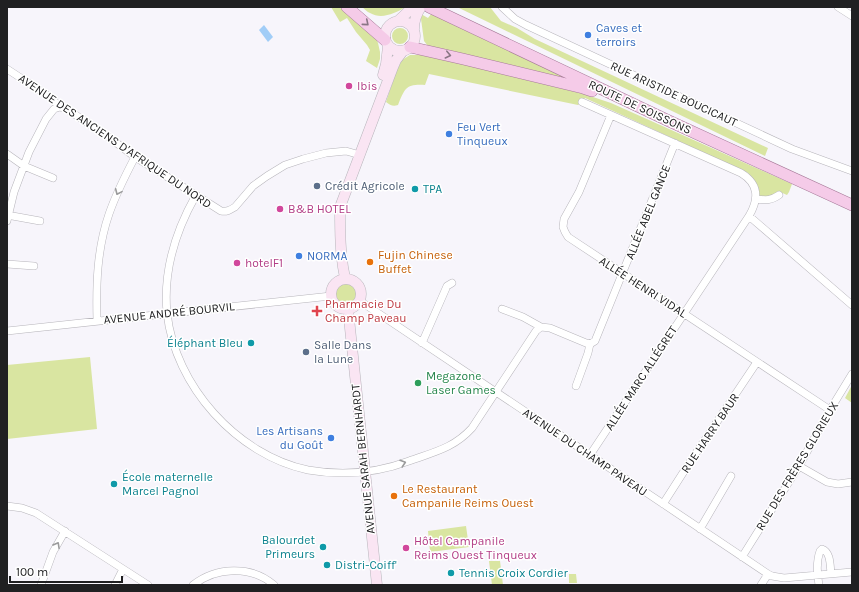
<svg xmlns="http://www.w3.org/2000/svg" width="859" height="592" font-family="Karla,sans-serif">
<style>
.green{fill:#d9e5a1}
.water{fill:#a1cdf7}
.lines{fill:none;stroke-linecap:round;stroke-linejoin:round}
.street-casing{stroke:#b7b5bb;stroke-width:8}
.secondary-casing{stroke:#b7b5bb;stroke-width:11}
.primary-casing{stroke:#a67998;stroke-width:12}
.street{stroke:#fff;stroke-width:7}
.secondary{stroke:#fae5f3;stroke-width:10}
.primary{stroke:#f5cbe8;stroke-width:11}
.oneway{stroke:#8a7685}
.oneway2{stroke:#9b9b9c}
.shop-dot{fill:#3f7fe0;stroke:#fff;stroke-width:1.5}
.hotel-dot{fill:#d1479c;stroke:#fff;stroke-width:1.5}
.service-dot{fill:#5c6f8a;stroke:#fff;stroke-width:1.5}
.culture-dot{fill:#0f9aa8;stroke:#fff;stroke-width:1.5}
.food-dot{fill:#e8710a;stroke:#fff;stroke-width:1.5}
.health-dot{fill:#e0444e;stroke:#fff;stroke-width:1.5}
.leisure-dot{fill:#2e9e5b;stroke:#fff;stroke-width:1.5}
.labels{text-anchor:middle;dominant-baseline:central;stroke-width:3;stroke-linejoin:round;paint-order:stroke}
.shop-label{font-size:12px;fill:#366cbe;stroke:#fff;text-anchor:start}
.hotel-label{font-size:12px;fill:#b23c85;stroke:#fff;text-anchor:start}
.street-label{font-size:12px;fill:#202022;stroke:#fff}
.service-label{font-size:12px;fill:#4e5e75;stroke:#fff;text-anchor:start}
.culture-label{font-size:12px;fill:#0d838f;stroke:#fff;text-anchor:start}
.food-label{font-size:12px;fill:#c56008;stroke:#fff;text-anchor:start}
.health-label{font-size:12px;fill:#be3a42;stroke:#fff;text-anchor:start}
.leisure-label{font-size:12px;fill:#27864d;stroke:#fff;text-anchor:start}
</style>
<rect width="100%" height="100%" fill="#f7f5fb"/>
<path class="green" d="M331 7H339L374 34 378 43 380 52V59L377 68 366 61 370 50 367 45 356 32 347 18 340 22Z
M362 7H406C395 13 382 20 370 13 367 12 365 9 362 7Z
M457 7H490L501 21 517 28 535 39 768 148 765 156Z
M432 13 585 86 428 46 424 41 421 19V14L428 18Z
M392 36a8 8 0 1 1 16 0a8 8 0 1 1-16 0Z
M410 55H421L434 57 584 94 611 103 792 184 789 192 787 195 778 191C772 197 767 197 759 196L757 185 748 173 585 98 578 105 429 74 425 85C406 84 405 88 398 105 393 107 390 105 386 102L397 69 402 60Z
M334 294a11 11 0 1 1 22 0a11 11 0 1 1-22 0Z
M90 357 97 429 7 439V365Z
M852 385V403L845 398Z
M466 526 469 547 430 552 428 531Z
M489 561H500L503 585H492Z
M569 574H576L577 583H569Z"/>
<path class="water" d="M264 25 273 37 268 42 259 30Z"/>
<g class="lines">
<g class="street-casing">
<path id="street" d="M502 7 515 19 526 25 792 149 852 171
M838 7 852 16
M7 69 50 97 60 107 64 108 68 110 106 135 135 157 158 171 221 211C227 212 230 210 235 207L253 186 267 176 285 165 303 159 326 153 346 151 360 155
M582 102 741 173C759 184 759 199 749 216L590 455
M611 115 579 192 564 219 563 227 565 232 568 237 830 410
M7 154 24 166 53 178
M196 195C175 232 163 271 167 313 175 386 237 455 308 470 342 476 377 473 409 461 434 452 454 448 472 428L536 331 541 327
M756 199C766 200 770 201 779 195
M7 215 40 221
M749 216 852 305
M7 221 14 192 29 152 46 119 54 109 60 107
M7 264 34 266
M360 301 768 574 772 576 784 578 852 572
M502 309 523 317 541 327 550 328 586 343 590 344 595 341 675 143
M97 321C96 284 97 249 109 214 116 194 125 176 135 157
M7 331 331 296
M422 343 447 286 452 283
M576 386 588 353 590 344
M799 466 827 482 838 484 852 482
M663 504 688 465 757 362
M7 506 22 508 36 513 148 585
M700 529 731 476
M742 557 799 466 830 410 852 374
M41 585 53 552 65 531
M115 585 123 569
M193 585C216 567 251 565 274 585
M761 585 768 574
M819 585C817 574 816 562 820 551L822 549C831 552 830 566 831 574"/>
</g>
<g class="secondary-casing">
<path id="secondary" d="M385 36a15 15 0 1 1 30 0a15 15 0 1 1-30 0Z
M398 21 413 7
M414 29C414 21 416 14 421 7
M383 75 386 64 388 46
M345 278C340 255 340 231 340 207L393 67 396 60 403 51
M331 294a15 15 0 1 1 30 0a15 15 0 1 1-30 0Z
M348 309 377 585"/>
</g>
<g class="primary-casing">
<path id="primary" d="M347 7 385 40
M429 7 669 121 852 205
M410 47 463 59 583 88 592 91"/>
</g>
<use href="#street" class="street"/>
<use href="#secondary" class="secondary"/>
<use href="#primary" class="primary"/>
</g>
<defs><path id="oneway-chevron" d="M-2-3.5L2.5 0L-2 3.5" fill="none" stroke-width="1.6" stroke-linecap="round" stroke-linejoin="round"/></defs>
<g class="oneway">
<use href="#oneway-chevron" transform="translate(366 23) rotate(40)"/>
<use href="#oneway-chevron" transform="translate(448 55) rotate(13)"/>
</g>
<g class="oneway2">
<use href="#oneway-chevron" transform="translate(118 192) rotate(114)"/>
<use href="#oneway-chevron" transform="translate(403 463) rotate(-18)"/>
<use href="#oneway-chevron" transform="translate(57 545) rotate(-61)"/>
</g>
<g class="shop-dot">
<circle cx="588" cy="35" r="4"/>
<circle cx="449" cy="134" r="4"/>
<circle cx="299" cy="256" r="4"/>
<circle cx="331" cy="438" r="4"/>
</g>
<g class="hotel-dot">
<circle cx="349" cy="86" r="4"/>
<circle cx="280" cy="209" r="4"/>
<circle cx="237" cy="263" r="4"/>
<circle cx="406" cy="548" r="4"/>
</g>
<g class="service-dot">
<circle cx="317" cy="186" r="4"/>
<circle cx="306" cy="352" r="4"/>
</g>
<g class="culture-dot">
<circle cx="415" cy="189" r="4"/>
<circle cx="251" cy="343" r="4"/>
<circle cx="114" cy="484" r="4"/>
<circle cx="323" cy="547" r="4"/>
<circle cx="327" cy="565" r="4"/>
<circle cx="451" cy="573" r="4"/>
</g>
<g class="food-dot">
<circle cx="370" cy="262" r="4"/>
<circle cx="394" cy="496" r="4"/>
</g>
<path class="health-dot" d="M315 305h4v4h4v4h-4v4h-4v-4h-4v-4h4z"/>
<circle class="leisure-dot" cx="418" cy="383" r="4"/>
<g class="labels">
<g class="shop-label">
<text x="596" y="28">Caves et<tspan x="596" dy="14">terroirs</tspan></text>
<text x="457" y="127">Feu Vert<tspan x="457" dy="14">Tinqueux</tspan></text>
<text x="307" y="256">NORMA</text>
<text x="323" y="431" text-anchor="end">Les Artisans<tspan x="323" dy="14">du Goût</tspan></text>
</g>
<g class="hotel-label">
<text x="357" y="86">Ibis</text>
<text x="288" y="209">B&amp;B HOTEL</text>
<text x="245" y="263">hotelF1</text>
<text x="414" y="541">Hôtel Campanile<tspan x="414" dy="14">Reims Ouest Tinqueux</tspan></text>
</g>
<g class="street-label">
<text transform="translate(674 94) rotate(25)">RUE ARISTIDE BOUCICAUT</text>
<text transform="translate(640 107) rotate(25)">ROUTE DE SOISSONS</text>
<text transform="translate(115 141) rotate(34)">AVENUE DES ANCIENS D'AFRIQUE DU NORD</text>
<text transform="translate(648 212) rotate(-68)">ALLÉE ABEL GANCE</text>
<text transform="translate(643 287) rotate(33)">ALLÉE HENRI VIDAL</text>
<text transform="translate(169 313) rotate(-6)">AVENUE ANDRÉ BOURVIL</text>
<text transform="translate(641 378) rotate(-57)">ALLÉE MARC ALLÉGRET</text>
<text transform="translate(710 433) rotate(-56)">RUE HARRY BAUR</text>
<text transform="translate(585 452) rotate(34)">AVENUE DU CHAMP PAVEAU</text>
<text transform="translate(363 459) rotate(-96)">AVENUE SARAH BERNHARDT</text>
<text transform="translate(797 466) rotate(-59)">RUE DES FRÈRES GLORIEUX</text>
</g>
<g class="service-label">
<text x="325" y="186">Crédit Agricole</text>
<text x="314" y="345">Salle Dans<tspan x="314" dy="14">la Lune</tspan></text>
</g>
<g class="culture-label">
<text x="423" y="189">TPA</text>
<text x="243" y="343" text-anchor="end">Éléphant Bleu</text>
<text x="122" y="477">École maternelle<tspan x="122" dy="14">Marcel Pagnol</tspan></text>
<text x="315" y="540" text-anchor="end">Balourdet<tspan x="315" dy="14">Primeurs</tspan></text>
<text x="335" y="565">Distri-Coiff'</text>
<text x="459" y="573">Tennis Croix Cordier</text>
</g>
<g class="food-label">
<text x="378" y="255">Fujin Chinese<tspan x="378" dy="14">Buffet</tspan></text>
<text x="402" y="489">Le Restaurant<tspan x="402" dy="14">Campanile Reims Ouest</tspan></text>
</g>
<g class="health-label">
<text x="325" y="304">Pharmacie Du<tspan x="325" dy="14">Champ Paveau</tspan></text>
</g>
<g class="leisure-label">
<text x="426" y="376">Megazone<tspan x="426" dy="14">Laser Games</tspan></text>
</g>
</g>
<rect width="859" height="592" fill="none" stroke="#202022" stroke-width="16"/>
<path d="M10 576v6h112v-6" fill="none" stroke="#202022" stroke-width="2"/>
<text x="16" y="576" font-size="12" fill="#202022" stroke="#ffffff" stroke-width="3" paint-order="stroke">100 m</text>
</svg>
